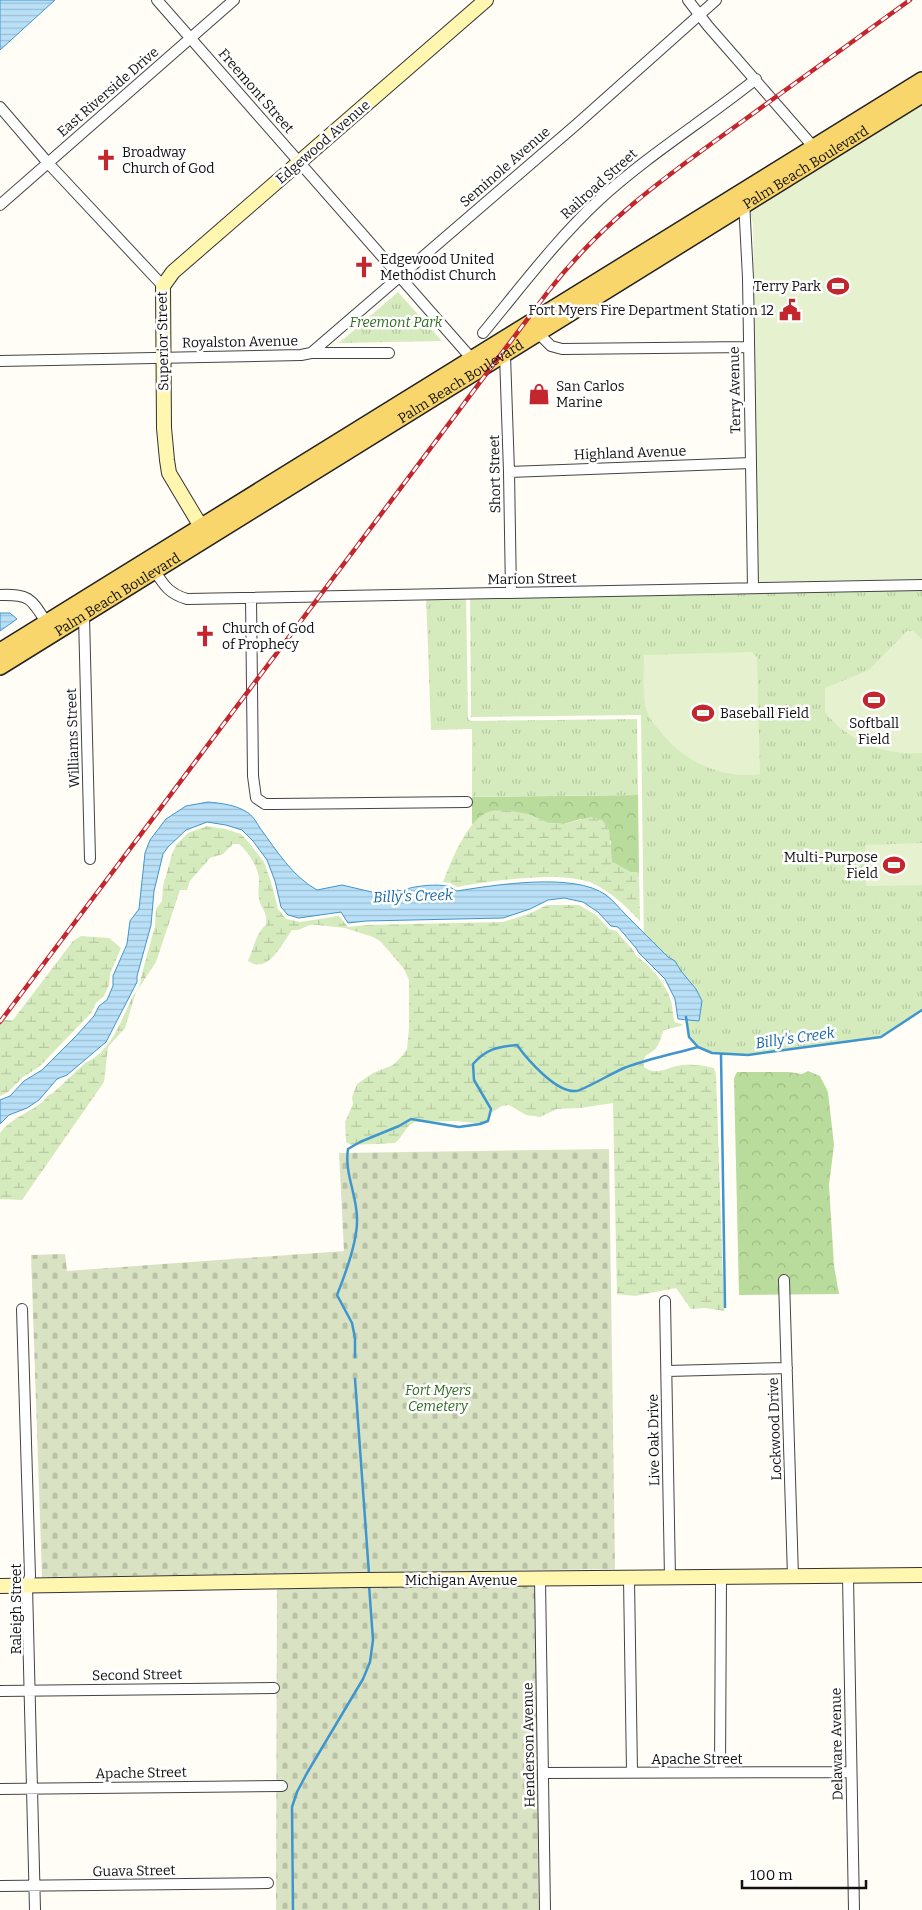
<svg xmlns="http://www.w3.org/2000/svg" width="922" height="1910" font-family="Bitter,serif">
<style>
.forest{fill:url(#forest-crowns)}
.wetland{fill:url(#wetland-marsh)}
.cemetery{fill:url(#cemetery-stones)}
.park{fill:url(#park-tufts)}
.pitch{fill:#e6f2cf}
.water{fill:url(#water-rules);stroke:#3f96cf}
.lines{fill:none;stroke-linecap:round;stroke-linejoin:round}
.stream{stroke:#3f96cf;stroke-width:2.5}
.street-casing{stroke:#444;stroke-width:12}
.secondary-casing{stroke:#333;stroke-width:16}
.primary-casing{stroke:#222;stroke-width:18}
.street{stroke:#fff;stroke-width:10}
.secondary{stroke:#fff6b0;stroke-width:14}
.primary{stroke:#f9d66b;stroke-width:15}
.rail-casing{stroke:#c4262e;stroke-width:4.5}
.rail{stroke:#fff;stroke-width:2.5;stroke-dasharray:8;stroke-linecap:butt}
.labels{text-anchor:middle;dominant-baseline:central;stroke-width:5;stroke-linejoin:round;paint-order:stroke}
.street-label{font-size:14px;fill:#111;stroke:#fff}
.poi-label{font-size:14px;fill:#111;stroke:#fff;text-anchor:start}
.park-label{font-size:14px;font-style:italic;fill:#2f6b1f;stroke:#fff}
.water-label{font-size:15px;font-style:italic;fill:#1768a6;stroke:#fff}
</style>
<defs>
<pattern id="forest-crowns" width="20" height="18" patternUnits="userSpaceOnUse" patternTransform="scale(1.25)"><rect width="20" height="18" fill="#b9dc9c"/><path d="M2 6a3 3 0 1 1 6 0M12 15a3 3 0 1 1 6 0" fill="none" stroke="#9ebc85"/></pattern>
<pattern id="wetland-marsh" width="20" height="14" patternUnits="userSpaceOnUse" patternTransform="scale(1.25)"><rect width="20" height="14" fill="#d5ebbd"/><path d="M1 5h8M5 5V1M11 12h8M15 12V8" fill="none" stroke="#b6c8a1"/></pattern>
<pattern id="cemetery-stones" width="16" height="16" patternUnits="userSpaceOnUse" patternTransform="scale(1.25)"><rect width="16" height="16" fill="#d9e3c4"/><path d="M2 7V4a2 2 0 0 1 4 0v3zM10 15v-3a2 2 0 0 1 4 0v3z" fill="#b9c2a7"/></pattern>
<pattern id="park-tufts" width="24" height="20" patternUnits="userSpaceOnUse" patternTransform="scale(1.25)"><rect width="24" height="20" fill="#d5ebbd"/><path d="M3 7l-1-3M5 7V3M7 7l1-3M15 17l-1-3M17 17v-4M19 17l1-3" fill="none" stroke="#b6c8a1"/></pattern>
<pattern id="water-rules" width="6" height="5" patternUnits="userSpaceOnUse" patternTransform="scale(1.25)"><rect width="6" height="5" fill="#b9e0f7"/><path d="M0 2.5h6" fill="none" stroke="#9ebfd3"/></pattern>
</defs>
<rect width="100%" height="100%" fill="#fffdf5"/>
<path class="forest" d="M638 795 639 873 630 872 612 862 610 853 611 841 581 819 564 824 548 823 528 814 472 824V797Z
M808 1071 820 1076 828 1092 834 1145 829 1185 834 1266 839 1294 739 1295 734 1078 737 1072H789L802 1074Z"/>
<path class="wetland" d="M507 810 528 814 548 823 564 824 591 817 602 820 609 829 612 862 630 872 639 873 640 921C626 906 611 892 592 883 562 870 490 881 457 887L450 883 443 882C451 862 468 816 491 811 496 810 501 811 507 810Z
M207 826 225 829 241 834 250 844 264 862 271 882 278 909 286 919 300 922 339 916 348 927 366 925 503 922 531 913 547 905H579L596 915 609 929 616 931 633 950 636 956C650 965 664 982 670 998 673 1006 672 1014 675 1022L684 1025 664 1030C661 1035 661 1040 658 1045 652 1056 641 1052 644 1067 657 1077 669 1066 682 1065 693 1064 704 1065 714 1068L716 1075 724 1310 725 1311 705 1308 691 1309 676 1288 635 1296 617 1294 613 1103 580 1108 557 1109 540 1117 526 1115 509 1105 502 1106 491 1113 489 1120 484 1124 456 1121 415 1122C405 1126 404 1136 395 1143L351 1145 346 1142 345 1122 353 1104 352 1097 357 1084 373 1073 393 1065 403 1055 407 1049 409 1028V980L404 969 394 957 380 941 373 937 345 928 317 925H310L298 930H292C282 944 268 975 248 961 254 949 255 934 266 925 268 912 261 909 259 899 258 892 259 885 259 878 257 865 248 852 239 844H233L223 854 210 858 190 881 187 890H180L156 962 136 992 125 1028 108 1047 104 1082 22 1200 0 1199V1133C10 1119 28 1113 41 1103 46 1100 46 1095 53 1093L85 1063C109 1053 120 1024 130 1002 134 993 141 987 141 977L155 926 156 909 162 901 163 886 172 854 176 845 188 833Z
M81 936 109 938 121 948 110 974 109 985 104 996 96 1003 91 1013 39 1067 23 1077 8 1092 0 1096V1020H13L73 941Z"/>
<path class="cemetery" d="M609 1149 615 1569 42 1577 31 1255 65 1254 67 1271 344 1251 339 1153Z
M536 1583 539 1910H276L277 1586Z"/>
<path class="park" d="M398 292 442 341 339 343Z
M922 588V1010L881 1037 748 1055 712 1053 698 1047 689 1037 687 1011 683 996 644 951 641 715 471 717 470 596Z
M426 594 466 596 468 719 471 721 637 719 638 795 472 797V729L431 730Z"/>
<path class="pitch" d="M922 96V579L758 582 753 225 748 205Z
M907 631H913L922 639V753H919C882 755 848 741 825 712V688L869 670Z
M752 652 757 657 760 774C721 779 684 762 660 731 654 724 648 717 646 708 642 694 644 670 644 655Z
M922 843V885L866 886 865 845Z"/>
<path class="water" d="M0 0H55L0 50Z
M0 613H10L17 619 0 631Z
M208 802C220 803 235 805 245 811 253 815 256 822 260 828 277 851 292 876 317 890L342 885 376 893 392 894 397 890 402 891C410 886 440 883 450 887 452 888 454 890 457 891 495 885 574 872 606 895 613 900 619 908 625 914 639 928 654 943 668 957L675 961 681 971 696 989 702 1001 699 1021 678 1019 675 999 665 979 639 953 636 948 618 927 611 926 598 912 583 902 564 898 548 900 530 909 503 918 366 921 348 923 341 912 299 918 288 915 281 907 275 881 267 860 253 841 242 830 226 825 207 822 186 830 168 847 163 854 154 891 151 925 137 976V982L106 1042 67 1075 57 1079 39 1100 27 1108 9 1115 0 1124V1100L10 1096 24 1081 42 1070 76 1036 94 1016 99 1006 107 1000 113 986V976L127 944 130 921 139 909 145 853 150 840 166 819 186 806Z"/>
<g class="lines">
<path class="stream" d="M686 1017 689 1037 698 1047 712 1053 748 1055 881 1037 922 1010
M721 1054 725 1307
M355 1357V1338L352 1323 337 1295C345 1275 357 1243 357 1221 358 1197 344 1174 348 1149L360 1142 399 1126 411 1119 459 1127 480 1124 488 1121 491 1109 474 1080 473 1064C486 1049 497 1047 517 1045 527 1059 556 1093 576 1091 582 1091 614 1072 624 1068 648 1059 673 1054 698 1047
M355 1379 369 1574
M293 1910 292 1807 297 1792 307 1773 363 1679 370 1662 373 1640 369 1585"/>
<g class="street-casing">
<path id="street" d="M157 0 472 359
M688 0 708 26 817 151
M0 107 48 163 163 286
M744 201 748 278 753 588
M0 205 234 0
M483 333C521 287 556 240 600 199 648 155 705 120 756 79
M539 334 551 346 562 349 748 347
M311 353 577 124 716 0
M505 355 509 472 511 593
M0 361 301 355 311 353H389
M509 472 751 463
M155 571C164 586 170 594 187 599L922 585
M0 595C29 594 31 598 46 622
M251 598 253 776 256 798 265 804H274L467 802
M84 616 90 859
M784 1280 793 1577
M665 1301 670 1578
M22 1309 30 1576 27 1586 35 1910
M667 1371 787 1368
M848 1577 854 1910
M540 1579 545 1910
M629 1579 632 1772
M0 1691 274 1688
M720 1772 721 1578
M543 1773 851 1772
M0 1789 282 1786
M0 1886 268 1883"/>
</g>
<g class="secondary-casing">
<path id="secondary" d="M206 535 169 473 167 460 164 428 163 286 173 272 486 0
M0 1586 361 1580 922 1575"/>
</g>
<g class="primary-casing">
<g id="primary">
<path d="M0 651 922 80"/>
<path id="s1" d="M0 667 922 95"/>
</g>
</g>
<use href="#street" class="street"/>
<use href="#secondary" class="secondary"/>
<use href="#primary" class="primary"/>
<g class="rail-casing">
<path id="rail" d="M0 1022 547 293C602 221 668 175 740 123 797 82 853 41 910 0"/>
</g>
<use href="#rail" class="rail"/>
</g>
<defs>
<g id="church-bare" transform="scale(1.725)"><path d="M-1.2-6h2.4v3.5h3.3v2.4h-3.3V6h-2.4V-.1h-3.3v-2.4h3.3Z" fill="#c4262e" stroke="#fff" stroke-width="2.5" paint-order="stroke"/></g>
<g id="stadium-bare" transform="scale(1.725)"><path d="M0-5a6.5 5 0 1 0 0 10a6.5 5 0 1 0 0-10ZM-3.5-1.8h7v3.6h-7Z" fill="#c4262e" stroke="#fff" stroke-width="2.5" paint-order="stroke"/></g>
<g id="civic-bare" transform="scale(1.725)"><path d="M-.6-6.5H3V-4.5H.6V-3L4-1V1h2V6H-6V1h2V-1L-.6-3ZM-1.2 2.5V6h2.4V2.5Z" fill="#c4262e" stroke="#fff" stroke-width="2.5" paint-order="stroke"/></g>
<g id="shop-bare" transform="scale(1.725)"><path d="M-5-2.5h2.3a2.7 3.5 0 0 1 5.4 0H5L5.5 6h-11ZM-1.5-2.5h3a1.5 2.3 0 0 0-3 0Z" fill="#c4262e" stroke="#fff" stroke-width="2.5" paint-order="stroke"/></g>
</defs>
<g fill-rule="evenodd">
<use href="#church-bare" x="106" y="160"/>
<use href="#church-bare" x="364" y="267"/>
<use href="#stadium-bare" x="838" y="286"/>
<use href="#civic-bare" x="790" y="310"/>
<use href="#shop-bare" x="539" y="394"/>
<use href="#church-bare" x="205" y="636"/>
<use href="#stadium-bare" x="874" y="700"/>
<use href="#stadium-bare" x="703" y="713"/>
<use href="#stadium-bare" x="894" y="865"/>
</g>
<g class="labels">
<g class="street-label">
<text transform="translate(256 91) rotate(49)">Freemont Street</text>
<text transform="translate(108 92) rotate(-41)">East Riverside Drive</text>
<text transform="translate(323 142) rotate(-41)">Edgewood Avenue</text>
<text transform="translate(505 167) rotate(-41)">Seminole Avenue</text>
<text stroke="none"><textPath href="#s1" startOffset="948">Palm Beach Boulevard</textPath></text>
<text transform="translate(599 184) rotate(-42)">Railroad Street</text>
<text transform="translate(163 341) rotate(-91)">Superior Street</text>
<text transform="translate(240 342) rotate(-1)">Royalston Avenue</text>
<text stroke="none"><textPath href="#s1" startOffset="542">Palm Beach Boulevard</textPath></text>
<text transform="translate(735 390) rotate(-91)">Terry Avenue</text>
<text transform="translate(630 453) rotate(-2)">Highland Avenue</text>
<text transform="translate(495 474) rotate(-91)">Short Street</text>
<text transform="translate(532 579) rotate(-1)">Marion Street</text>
<text stroke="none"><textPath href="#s1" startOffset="138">Palm Beach Boulevard</textPath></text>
<text transform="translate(73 738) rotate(-92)">Williams Street</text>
<text transform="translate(775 1429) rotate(-92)">Lockwood Drive</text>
<text transform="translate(654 1440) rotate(-91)">Live Oak Drive</text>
<text x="461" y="1580">Michigan Avenue</text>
<text transform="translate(16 1609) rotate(-90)">Raleigh Street</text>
<text transform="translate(137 1675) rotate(-1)">Second Street</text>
<text transform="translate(837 1744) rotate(-91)">Delaware Avenue</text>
<text transform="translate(529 1745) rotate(-91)">Henderson Avenue</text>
<text x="697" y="1759">Apache Street</text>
<text transform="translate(141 1773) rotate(-1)">Apache Street</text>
<text transform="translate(134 1871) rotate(-1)">Guava Street</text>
</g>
<g class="poi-label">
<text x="122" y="152">Broadway<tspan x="122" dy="16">Church of God</tspan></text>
<text x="380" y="259">Edgewood United<tspan x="380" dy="16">Methodist Church</tspan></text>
<text x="821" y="286" text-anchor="end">Terry Park</text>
<text x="774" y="310" text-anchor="end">Fort Myers Fire Department Station 12</text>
<text x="556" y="386">San Carlos<tspan x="556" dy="16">Marine</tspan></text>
<text x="222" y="628">Church of God<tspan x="222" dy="16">of Prophecy</tspan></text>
<text x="720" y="713">Baseball Field</text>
<text x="874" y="723" text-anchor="middle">Softball<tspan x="874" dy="16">Field</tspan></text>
<text x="878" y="857" text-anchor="end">Multi-Purpose<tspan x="878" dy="16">Field</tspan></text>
</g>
<g class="park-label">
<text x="396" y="322">Freemont Park</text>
<text x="438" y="1390">Fort Myers<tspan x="438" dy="16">Cemetery</tspan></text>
</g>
<g class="water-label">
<text transform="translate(413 896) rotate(-2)">Billy's Creek</text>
<text transform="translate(795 1038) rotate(-8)">Billy's Creek</text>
</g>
</g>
<path d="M742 1880v8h124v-8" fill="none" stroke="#111111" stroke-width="2.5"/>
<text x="750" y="1880" font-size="15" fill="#111111" stroke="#ffffff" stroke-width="4" paint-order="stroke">100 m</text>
</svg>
